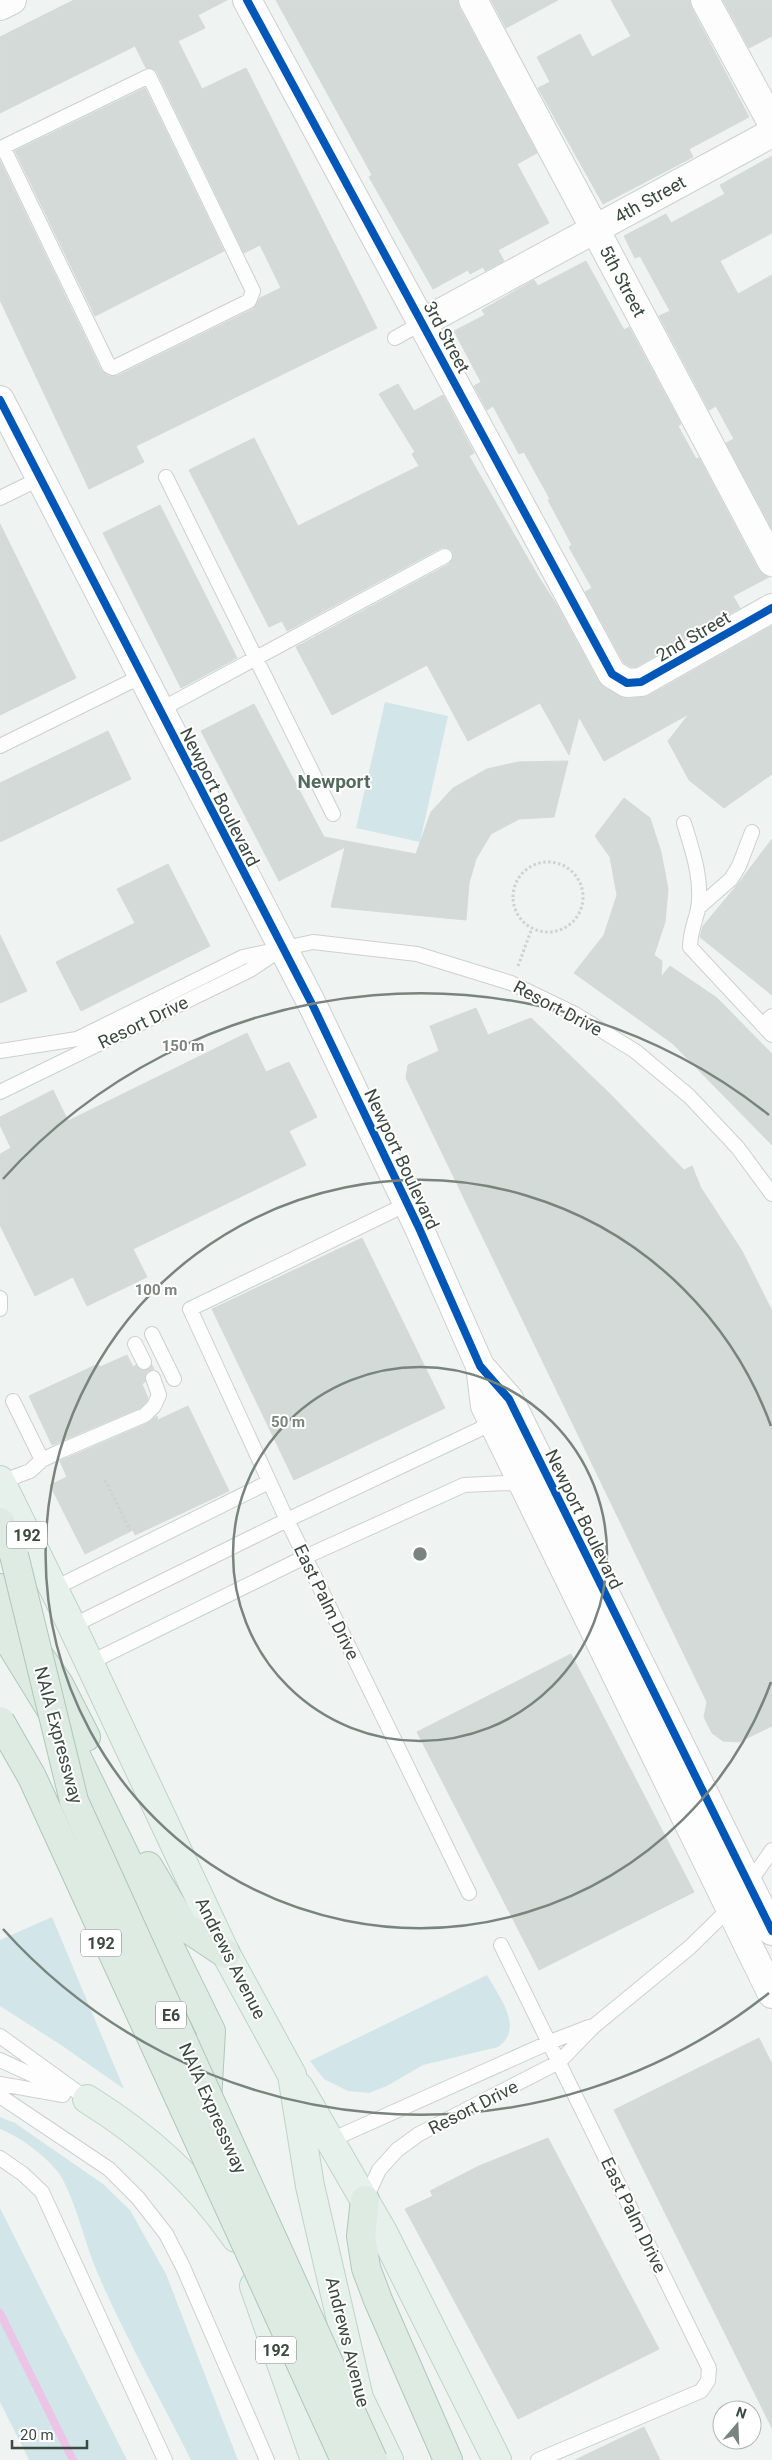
<svg xmlns="http://www.w3.org/2000/svg" width="772" height="2460" font-family="Roboto,sans-serif">
<style>
.green{fill:#d2e6ea}
.lines{fill:none;stroke-linecap:round;stroke-linejoin:round}
.stream{stroke:#ecc4e5;stroke-width:8}
.building{fill:#d4dad7;stroke:#d5dbd7}
.service-casing{stroke:#ccd1ce;stroke-width:16}
.minor-casing{stroke:#ccd1ce;stroke-width:30}
.tertiary-casing{stroke:#ccd1ce;stroke-width:30}
.primary-casing{stroke:#bed4c8;stroke-width:30}
.motorway-casing{stroke:#adc8b8;stroke-width:30}
.path{stroke:#cdd3d0;stroke-width:3;stroke-dasharray:2.5 2.5;stroke-linecap:butt}
.service{stroke:#fdfdfd;stroke-width:14}
.minor{stroke:#fdfdfd;stroke-width:28}
.tertiary{stroke:#fdfdfd;stroke-width:28}
.primary{stroke:#e6f1ec;stroke-width:28}
.motorway{stroke:#ddebe3;stroke-width:28}
.motorway-bridge-casing{stroke:#adc8b8;stroke-width:30;stroke-linecap:butt}
.motorway-bridge{stroke:#ddebe3;stroke-width:28}
.cycleway-casing{stroke:#fff;stroke-width:11}
.cycleway{stroke:#0057b8;stroke-width:8}
.ring{fill:none;stroke:#7a847e;stroke-width:2.5}
.labels{text-anchor:middle;dominant-baseline:central;stroke-width:4;stroke-linejoin:round;paint-order:stroke}
.shield{fill:#fff;stroke:#768079;stroke-width:1}
.shield-label{font-size:16px;font-weight:bold;fill:#3b4940}
.street-label{font-size:18px;fill:#3b4940;stroke:#fff}
.neighbourhood-label{font-size:19px;font-weight:bold;fill:#536b5c;stroke:#fff}
.centre{fill:#7a847e;stroke:#fff;stroke-width:2.5}
.ring-label{font-size:15px;text-anchor:middle;font-weight:bold;fill:#7a847e;stroke:#fff;stroke-width:4;stroke-linejoin:round;paint-order:stroke}
</style>
<rect width="100%" height="100%" fill="#eff3f1"/>
<path class="green" d="M385 702 448 716 420 842 356 828Z
M52 1917 124 2089 61 2045 0 2006V1940Z
M487 1975C499 1997 525 2028 498 2047L423 2065 387 2086 369 2093 348 2091 324 2079 310 2061Z
M0 2117 15 2123 103 2184 130 2210 166 2274 238 2460H191C160 2398 125 2337 98 2274 84 2242 78 2208 62 2178 52 2160 19 2136 0 2129Z
M0 2208 127 2460H29L0 2402Z"/>
<g class="lines">
<path class="stream" d="M0 2313 73 2460"/>
</g>
<path class="building" d="M74 0H227L198 15 205 28 178 41 202 89 246 68 377 328 136 446 144 462 89 489 0 300V161L101 370 109 376H117L253 309 260 298 281 288 260 245 244 253 157 72 153 69 146 68 135 46 0 113V37Z
M276 0H457L459 7 537 153 517 164 549 223 498 250 504 261 485 271 483 267 470 274 468 270 433 289 369 177 372 175Z
M491 0H558L506 28Z
M611 0H689L691 7 749 117 689 149 693 157 603 204 538 88 550 82 537 57 580 34 592 57 631 36Z
M723 0H772V36L749 48Z
M145 88 224 251 95 316 15 151Z
M772 156V233L720 261 738 294 772 275V529L726 443 734 439 716 406 709 410 659 316 670 311 640 256 635 258 624 236 666 214 671 223 725 194 720 185Z
M586 261 624 330 629 327 681 424 678 426 696 459 699 458 758 569 769 577 733 596 740 608 636 667H631L624 663 585 592 592 588 569 547 572 545 548 500 550 499 524 452 519 454 493 406 487 410 474 386 481 382 454 331 485 315 482 310 534 280 538 286Z
M398 384 414 411 443 395 474 453 469 456 538 576 558 607 598 681 604 687 628 699 648 696 772 626V774L724 808 689 780 668 741 689 714 604 761 579 717 569 755 540 703 468 741 427 665 332 715 296 647 449 564 454 557 452 551 446 547 441 548 287 631 282 621 269 627 189 470 254 438 298 526 419 466 412 454 415 452 379 394Z
M160 505 237 658 181 688 103 533Z
M0 524 76 678 0 715Z
M254 704 324 837 416 854 431 812 453 788 487 769 518 762 568 761 554 817 519 819 491 834 476 859 469 883 466 920 331 907 345 847 279 881 201 731Z
M108 731 131 779 0 842V783Z
M624 798 650 818 661 852 668 889 665 922 654 955 662 961 661 977 670 966 717 998 772 1054V1145L672 1043 574 973 604 935 617 895 610 857 595 836Z
M772 839V995L700 937 703 926 738 884Z
M168 864 210 946 81 1011 56 962 135 923 117 889Z
M0 935 27 991 0 1003Z
M476 1008 488 1035 531 1018 609 1093 684 1170 692 1166 701 1188 742 1251 772 1311V1726L739 1742 723 1741 712 1733 704 1717 707 1702 406 1078 408 1065 439 1051 430 1026Z
M247 1033 266 1072 289 1062 317 1117 289 1131 306 1165 133 1249 147 1277 87 1306 73 1277 35 1296 0 1225V1154L11 1148 0 1125V1117L53 1090 68 1121Z
M362 1238 445 1408 294 1480 212 1309Z
M127 1355 133 1367 136 1365 144 1371 152 1365 154 1369 147 1372 145 1382 142 1384 148 1398 147 1401 140 1408 52 1445 29 1396 98 1364 100 1367Z
M188 1406 229 1491 135 1535 133 1530 85 1554 50 1485 67 1477 60 1461 148 1423 157 1416 158 1420Z
M571 1654 694 1892 539 1970 417 1732Z
M759 2038 772 2064V2428L614 2110Z
M548 2138 659 2349 518 2419 405 2209 433 2196 430 2191 479 2166Z
M644 2427 660 2460H575Z"/>
<g class="lines">
<g class="service-casing">
<path id="service" d="M149 76 253 291 249 301 113 368 109 366 3 147Z
M395 338 422 323
M166 477 333 814
M0 498 39 479
M158 711 445 556
M0 746 142 676
M684 823C692 849 703 880 698 909 695 922 690 933 690 947L772 1035
M698 908 731 879 739 866 752 832
M762 1025 772 1016
M0 1051 77 1039 243 957 313 942 417 954 511 983 575 1014 635 1051 689 1096 738 1148 772 1194
M0 1092 250 970 274 954
M407 1204 190 1309 287 1520 469 1893
M0 1298V1309
M152 1334 174 1379
M135 1344 144 1362
M13 1401 42 1460
M1 1482 30 1471 42 1460 63 1450 145 1415 154 1406 159 1395 153 1378
M53 1589 269 1482
M72 1626 287 1520 493 1423
M89 1663 305 1557 464 1485 506 1483 523 1485
M747 1886 772 1850
M501 1945 709 2368 708 2381 701 2391 538 2460
M0 2036 87 2099
M0 2060 61 2088
M0 2084 63 2095
M0 2096 109 2169 138 2198 166 2234 183 2267 267 2460
M331 2140 550 2042 589 2027
M0 2158 23 2174 42 2192 165 2460
M365 2200 379 2170 397 2150 419 2134 559 2062 594 2026 689 1948 733 1905"/>
</g>
<g class="minor-casing">
<path id="minor" d="M247 0 612 674 627 683 641 682 772 608
M473 0 772 562
M705 0 772 123
M0 6 12 0
M422 323 772 133"/>
</g>
<g class="tertiary-casing">
<path id="tertiary" d="M0 400 314 1008 419 1228 480 1366 509 1399 772 1931
M480 1366 485 1406 772 1994"/>
</g>
<g class="primary-casing">
<path id="primary" d="M0 1480 72 1626 226 1954 292 2075 310 2186 359 2398 389 2460
M299 2087 383 2232 497 2460
M87 2099C147 2136 196 2180 236 2238
M254 2286 315 2460"/>
</g>
<g class="motorway-casing">
<path id="motorway" d="M0 1522 14 1555
M0 1588 27 1638 59 1684 86 1737
M0 1627 64 1731 211 2031 207 2101
M148 1866 184 1926 226 1954
M365 2200 361 2236 366 2268 378 2300 448 2460"/>
</g>
<path class="path" d="M513 897a35 35 0 1 1 70 0a35 35 0 1 1-70 0Z
M518 966 532 928
M105 1480 130 1530"/>
<use href="#service" class="service"/>
<use href="#minor" class="minor"/>
<use href="#tertiary" class="tertiary"/>
<use href="#primary" class="primary"/>
<use href="#motorway" class="motorway"/>
<g class="motorway-bridge-casing">
<path id="motorway-bridge" d="M14 1555 74 1801 373 2460
M0 1721 32 1777 345 2460"/>
</g>
<use href="#motorway-bridge" class="motorway-bridge"/>
<g class="cycleway-casing">
<path id="cycleway" d="M247 0 612 674 627 683 641 682 772 608
M0 400 314 1008 419 1228 480 1366 509 1399 772 1931"/>
</g>
<use href="#cycleway" class="cycleway"/>
</g>
<g class="ring">
<circle cx="420" cy="1554" r="187"/>
<path d="M771 1682A374 374 0 1 1 771 1426"/>
<path d="M769 1993A561 561 0 0 1 3 1929M3 1179A561 561 0 0 1 769 1115"/>
</g>
<g class="labels">
<g class="shield">
<rect x="7" y="1521.5" width="40" height="27" rx="4"/>
<rect x="81" y="1929.5" width="40" height="27" rx="4"/>
<rect x="156" y="2001.5" width="30" height="27" rx="4"/>
<rect x="256" y="2336.5" width="40" height="27" rx="4"/>
</g>
<g class="shield-label">
<text x="27" y="1535">192</text>
<text x="101" y="1943">192</text>
<text x="171" y="2015">E6</text>
<text x="276" y="2350">192</text>
</g>
<g class="street-label">
<text transform="translate(650 199) rotate(-29)">4th Street</text>
<text transform="translate(623 281) rotate(62)">5th Street</text>
<text transform="translate(447 337) rotate(62)">3rd Street</text>
<text transform="translate(693 636) rotate(-30)">2nd Street</text>
<text transform="translate(220 797) rotate(63)">Newport Boulevard</text>
<text transform="translate(558 1008) rotate(28)">Resort Drive</text>
<text transform="translate(143 1022) rotate(-26)">Resort Drive</text>
<text transform="translate(402 1159) rotate(65)">Newport Boulevard</text>
<text transform="translate(584 1519) rotate(64)">Newport Boulevard</text>
<text transform="translate(327 1602) rotate(64)">East Palm Drive</text>
<text transform="translate(59 1735) rotate(75)">NAIA Expressway</text>
<text transform="translate(231 1958) rotate(63)">Andrews Avenue</text>
<text transform="translate(473 2107) rotate(-27)">Resort Drive</text>
<text transform="translate(213 2108) rotate(66)">NAIA Expressway</text>
<text transform="translate(634 2215) rotate(64)">East Palm Drive</text>
<text transform="translate(348 2342) rotate(76)">Andrews Avenue</text>
</g>
<g class="neighbourhood-label">
<text x="334" y="781">Newport</text>
</g>
</g>
<circle cx="420" cy="1554" r="8" class="centre"/>
<g class="ring-label">
<text x="183" y="1051">150 m</text>
<text x="156" y="1295">100 m</text>
<text x="288" y="1427">50 m</text>
</g>
<g transform="translate(737 2425) rotate(19)"><circle r="24" fill="#ffffff" stroke="#b1b6b3"/>
<path d="M0-4L9 19L0 12L-9 19Z" fill="#7a847e"/>
<text y="-8" font-size="14" font-weight="bold" text-anchor="middle" fill="#3b4940">N</text>
</g>
<path d="M12 2440v8h75v-8" fill="none" stroke="#3b4940" stroke-width="2.5"/>
<text x="20" y="2440" font-size="15" fill="#3b4940" stroke="#ffffff" stroke-width="4" paint-order="stroke">20 m</text>
</svg>
